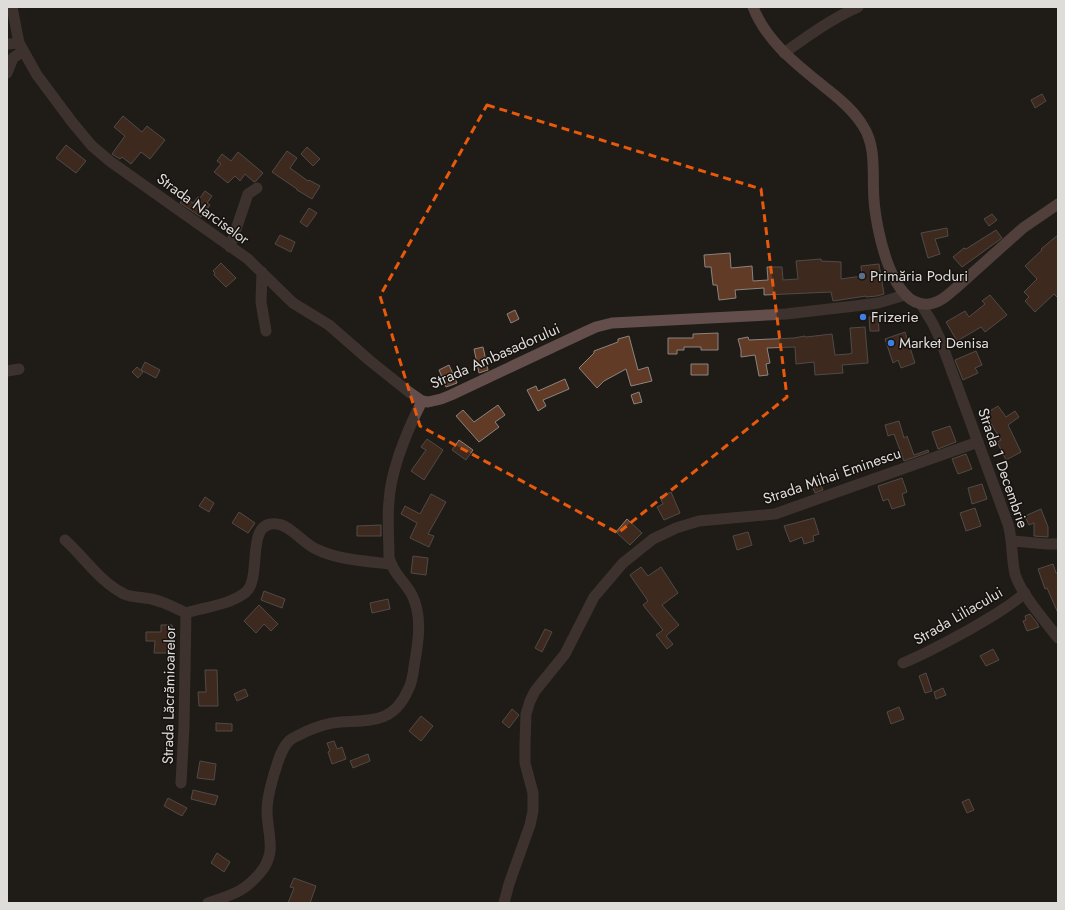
<svg xmlns="http://www.w3.org/2000/svg" width="1065" height="910" font-family="Jost,sans-serif">
<style>
.building{fill:#623b26;stroke:#8a8481}
.lines{fill:none;stroke-linecap:round;stroke-linejoin:round}
.minor{stroke:#634e4b;stroke-width:11}
.tertiary{stroke:#634e4b;stroke-width:11}
.secondary{stroke:#8c6a66;stroke-width:11}
.marked{fill:none;stroke:#e8590c;stroke-width:3;stroke-dasharray:8 5;stroke-linejoin:round}
.service-dot{fill:#5c6f8a;stroke:#16120f;stroke-width:1.5}
.shop-dot{fill:#3f7fe0;stroke:#16120f;stroke-width:1.5}
.labels{text-anchor:middle;dominant-baseline:central;stroke-width:3;stroke-linejoin:round;paint-order:stroke}
.street-label{font-size:15px;fill:#dfddda;stroke:#16120f}
.poi-label{font-size:15px;fill:#dfddda;stroke:#16120f;text-anchor:start}
</style>
<rect width="100%" height="100%" fill="#1f1c18"/>
<path class="building" d="M1042 94 1046 101 1035 108 1031 100Z
M123 116 142 132 147 126 165 140 150 159 141 152 131 164 122 157 120 159 112 154 125 136 114 127Z
M66 145 86 161 76 173 56 158Z
M307 147 320 159 313 166 301 154Z
M287 151 297 158 290 168 308 181 309 180 320 186 312 199 297 190V189L272 172Z
M238 152 263 173 256 181 254 182 245 174 240 181 235 176 228 183 214 172 221 164 217 161 222 154 231 161Z
M205 191 212 196 207 203 210 205 201 217 180 203 184 197 193 203 198 197 200 198Z
M309 208 317 213 307 227 300 222Z
M992 214 997 220 989 226 984 219Z
M947 228 948 236 935 239 940 254 928 258 921 233Z
M996 230 1002 238 962 267 953 257 964 248 966 249Z
M280 235 295 242 291 252 275 244Z
M1058 235V298L1054 294 1035 312 1025 301 1029 297 1024 292 1037 279 1025 266 1042 250 1041 249Z
M730 253 731 268 752 266 753 281 768 280 767 267H782L783 280 798 279 796 261 821 259V261L841 262V279L862 276 861 266 879 264 884 294 877 296 866 297V296L833 301 831 292 764 295V288L735 290 736 298 719 300 717 285H713L711 267H705L704 255Z
M221 263 236 278 226 287 214 275 215 273 213 271Z
M990 295 1007 315 985 332 981 327 957 341 946 322 965 311 969 317 985 304 982 301Z
M515 310 519 319 511 323 507 314Z
M878 316 879 331H870L869 317Z
M865 327 868 363 842 365 843 373 815 375 814 362 796 364 795 347 767 348 770 363 766 364 768 375 759 376 755 355 741 357V350L738 339 748 337 749 340 794 338 805 336 806 337 832 334 835 355 849 354 852 353 850 328Z
M905 332 915 363 901 368 898 360 893 363 885 339Z
M718 333V350H701V347H684V350H677V354H668V338H693V334Z
M629 336 638 370 648 367 652 381 631 386 626 369 604 381 597 388 579 368 594 353V351L618 342V339Z
M483 347 488 370 479 373 474 349Z
M976 351 982 365 975 368 978 373 963 380 955 360Z
M145 362 160 370 156 378 141 370Z
M691 364H708V375H691Z
M449 365 457 383 446 387 439 370Z
M137 367 143 372 138 378 132 372Z
M565 379 569 389 543 400 546 406 538 411 527 390 536 386 538 391Z
M639 392 642 402 634 404 631 395Z
M498 405 505 415 495 422 499 427 479 442 456 416 463 410 474 422Z
M998 406 1006 417 1015 411 1019 417 1008 425 1021 452 1006 460 997 442 1001 440 985 414Z
M899 421 904 438 907 436 914 455 928 450 929 452 904 461 894 434 888 436 885 425Z
M950 426 956 442 938 449 932 432Z
M427 439 443 450 424 480 411 471 426 450 421 447Z
M459 440 473 450 466 460 452 450Z
M966 454 972 469 958 474 952 459Z
M818 478 823 490 815 493 810 481Z
M902 478 907 492 902 494 905 505 892 509 888 499 883 501 878 486Z
M982 484 987 499 972 504 968 488Z
M671 492 680 513 664 520 657 507 663 504 660 497Z
M431 494 446 502 428 534 434 536 429 547 410 538 417 523 401 514 405 506 420 514Z
M205 497 214 503 209 512 199 506Z
M975 508 981 526 966 531 960 513Z
M1041 509 1048 527V537L1034 536V523L1029 525 1025 516Z
M239 512 255 523 248 533 232 523Z
M814 518 819 534 813 536 814 541 804 544 802 537 790 542 784 526Z
M627 519 642 533 630 545 616 532Z
M381 525V536H357V526Z
M748 532 752 545 737 550 733 536Z
M413 556 428 558 426 575 411 573Z
M1053 564 1056 573 1058 572V613L1047 588 1045 589 1038 569Z
M641 567 648 576 661 567 678 593 662 605 679 625 666 636 673 644 667 649 656 635 663 630 643 605 648 601 630 575Z
M264 591 285 599 282 608 261 600Z
M388 599 390 609 372 613 370 603Z
M259 605 278 624 271 631 264 624 256 633 244 621Z
M1030 614 1037 623 1039 627 1027 631 1023 621 1026 620 1025 616Z
M161 625H172L173 636H170L169 653H154L155 641H146V632H161Z
M545 629 552 632 542 652 535 648Z
M993 649 999 660 986 666 980 656Z
M205 670H217L218 706H199L198 692H206Z
M926 673 932 691 925 693 919 676Z
M943 688 946 695 936 699 934 692Z
M245 689 248 696 237 701 234 694Z
M899 707 904 719 891 724 887 712Z
M512 709 519 715 509 728 502 722Z
M421 716 433 726 421 741 409 731Z
M216 723 232 724V731H216Z
M334 741 337 749 342 747 346 759 332 764 328 752 330 751 327 743Z
M368 754 370 761 353 768 350 761Z
M200 761 216 764 214 780 197 778Z
M193 790 218 796 215 805 191 799Z
M168 798 187 808 182 816 164 806Z
M969 799 974 810 967 813 962 802Z
M217 853 230 862 224 872 211 863Z
M294 878 316 886 310 903H288L294 888 290 887Z"/>
<g class="lines">
<path class="minor" d="M12 7 19 43 37 75 72 122 92 146 111 162 248 259 293 303 329 325 369 360 409 392 422 401 428 402 441 399 451 395 585 332 596 327 612 323 786 314 855 306 878 303 905 295
M7 44 19 43
M784 53C808 36 831 19 858 7
M7 73 13 58 23 51
M230 247 248 194 257 188
M262 272 261 302 266 331
M7 371 19 369
M65 540C85 558 99 581 124 594 133 598 142 597 151 599 163 601 175 608 186 613
M1012 541 1047 544H1058
M903 663C925 654 945 643 965 632 986 620 1006 609 1025 593
M181 783 184 726 186 613C205 607 230 605 246 592 263 577 244 520 277 524 290 525 303 543 316 549 338 560 366 561 390 564
M208 903C219 899 230 896 239 891 248 886 254 880 260 873 278 852 267 834 267 810 267 797 271 786 274 774 278 763 280 750 289 741 293 737 300 735 305 732 316 727 328 723 340 722 370 720 393 724 408 690 412 683 413 675 414 667 418 644 423 617 412 595 405 582 392 572 389 557 389 538 387 519 389 501 391 469 408 429 422 401
M504 903 509 884 530 825 533 811V793L525 763V743L526 714 530 701 535 691 565 654 594 597 623 563 653 539 676 528 699 521 775 514 978 442"/>
<path class="tertiary" d="M921 304 933 324 940 339 1008 524C1013 541 1011 557 1015 574 1021 594 1045 621 1058 638"/>
<path class="secondary" d="M753 7C767 43 799 66 827 89 841 100 854 111 863 126 877 147 872 176 874 200 876 227 891 309 929 304 940 303 949 294 957 287L1023 228 1058 204"/>
</g>
<path d="M0 0H1065V910H0ZM487 105 761 189 787 397 618 533 420 426 380 296Z" fill="#1f1c18" fill-opacity=".55" fill-rule="evenodd"/>
<path class="marked" d="M487 105 761 189 787 397 618 533 420 426 380 296Z"/>
<circle class="service-dot" cx="862" cy="276" r="4"/>
<g class="shop-dot">
<circle cx="863" cy="317" r="4"/>
<circle cx="891" cy="343" r="4"/>
</g>
<g class="labels">
<g class="street-label">
<text transform="translate(203 209) rotate(36)">Strada Narciselor</text>
<text transform="translate(495 356) rotate(-24)">Strada Ambasadorului</text>
<text transform="translate(1003 468) rotate(71)">Strada 1 Decembrie</text>
<text transform="translate(832 476) rotate(-19)">Strada Mihai Eminescu</text>
<text transform="translate(958 616) rotate(-30)">Strada Liliacului</text>
<text transform="translate(169 695) rotate(-89)">Strada Lăcrămioarelor</text>
</g>
<g class="poi-label">
<text x="870" y="276">Primăria Poduri</text>
<text x="871" y="317">Frizerie</text>
<text x="899" y="343">Market Denisa</text>
</g>
</g>
<rect width="1065" height="910" fill="none" stroke="#dfddda" stroke-width="16"/>
</svg>
